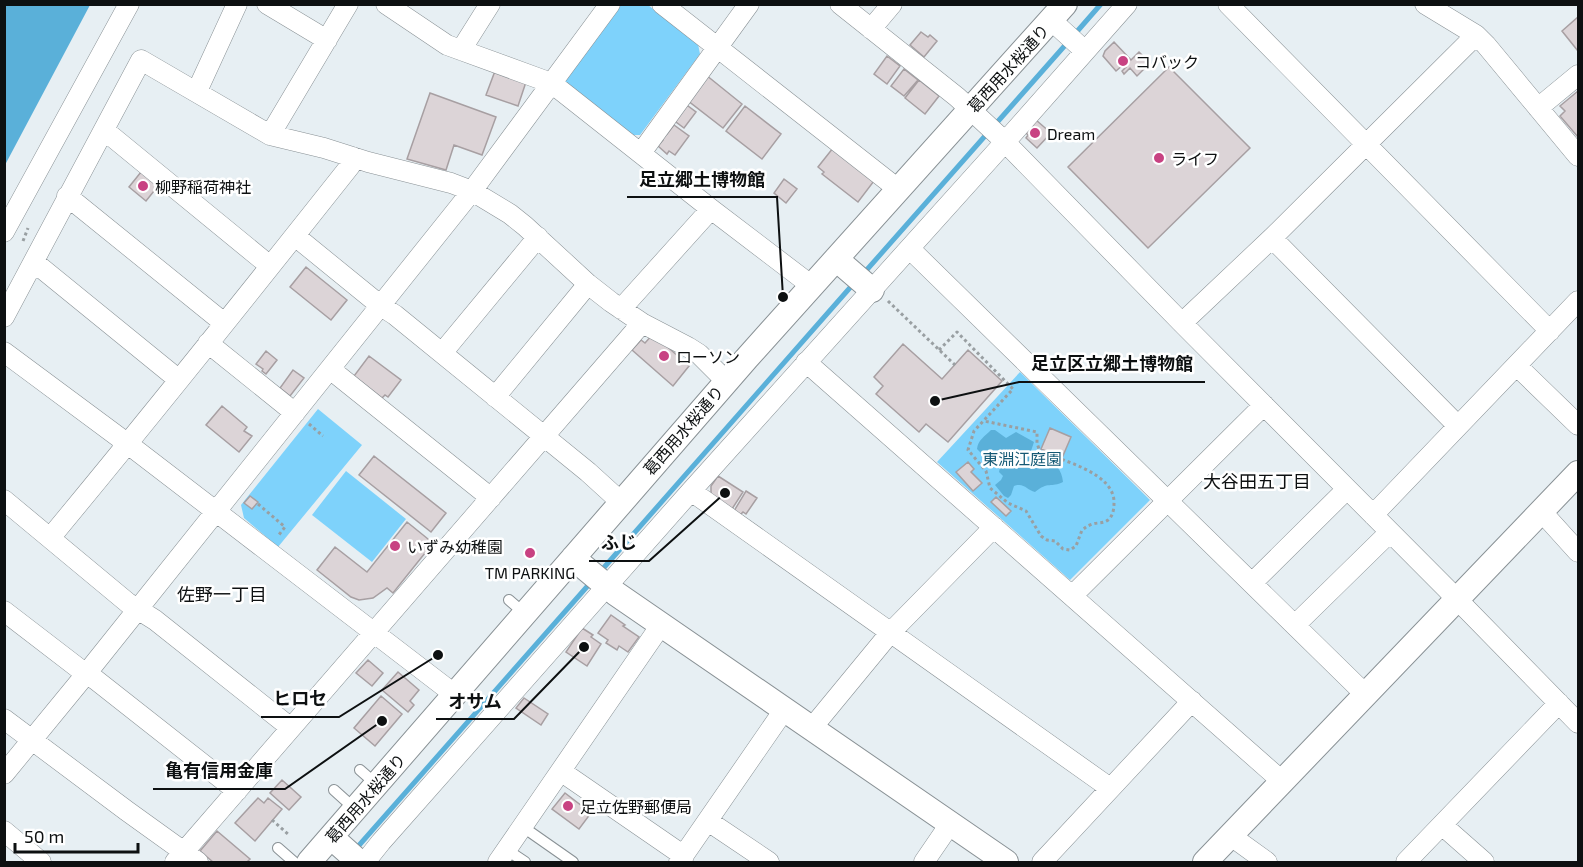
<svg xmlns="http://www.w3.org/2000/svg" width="1583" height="867" font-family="'Exo 2','Noto Sans JP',sans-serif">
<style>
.green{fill:#7ed2fb}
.water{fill:#5ab0d9}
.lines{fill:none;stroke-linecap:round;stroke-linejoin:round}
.stream{stroke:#5ab0d9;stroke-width:5}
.building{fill:#dcd4d7;stroke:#a79fa2;stroke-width:1.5}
.service-casing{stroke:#899195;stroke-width:12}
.minor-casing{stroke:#899195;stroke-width:21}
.tertiary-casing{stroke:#899195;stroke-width:26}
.path{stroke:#999fa2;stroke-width:3;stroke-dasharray:3 3;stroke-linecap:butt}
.service{stroke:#fff;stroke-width:10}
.minor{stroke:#fff;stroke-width:20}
.tertiary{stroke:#fff;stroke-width:24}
.poi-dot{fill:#c84282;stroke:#fff;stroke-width:2}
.labels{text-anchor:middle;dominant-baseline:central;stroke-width:5;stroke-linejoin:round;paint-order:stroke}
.poi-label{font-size:16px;fill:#0d1011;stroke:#fff;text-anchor:start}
.street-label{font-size:16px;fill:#0d1011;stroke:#fff}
.park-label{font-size:16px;fill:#155975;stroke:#fff}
.neighbourhood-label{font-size:18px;fill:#0d1011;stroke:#fff}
.leader{fill:none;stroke:#0d1011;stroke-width:2}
.callout-dot{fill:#0d1011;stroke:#fff;stroke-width:2}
.callout-label{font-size:18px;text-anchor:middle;font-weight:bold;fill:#0d1011;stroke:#fff;stroke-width:5;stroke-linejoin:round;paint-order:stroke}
</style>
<rect width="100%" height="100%" fill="#e7eff3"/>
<path class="green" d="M621 5H648L698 44 700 54 640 135H633L564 82Z
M1020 372 1150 500 1070 580 937 462Z
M318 409 362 445 278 547 244 518 241 505Z
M346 471 406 519 372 562 312 515Z"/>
<path class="water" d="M5 4 90 5 5 165 4 5Z
M991 430H995L1006 438 1016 432 1034 442 1031 451 1033 454 1042 458 1045 456C1055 463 1062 470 1063 482 1051 488 1048 481 1035 492 1027 490 1024 482 1014 486L1011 495 1008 498 1004 496 995 485 1001 480 1003 476 999 472 1001 463 999 458 994 456 986 458 977 449C978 440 985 436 991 430Z"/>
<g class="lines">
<path class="stream" d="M1074 35 1101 4
M864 273 1068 42
M600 572 855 282
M354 851 592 581"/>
</g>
<path class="building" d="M1578 17V51L1562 31Z
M921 32 928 37 930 35 937 41 924 57 910 45Z
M1114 42 1131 60 1139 52 1150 63 1137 76 1130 68 1124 74 1122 71 1126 67 1123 65 1116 71 1103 56 1105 51Z
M887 56 900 66 887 84 874 74Z
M1169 67 1250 148 1148 248 1068 167Z
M904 69 918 80 904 96 891 86Z
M495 71 526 82 518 106 486 95Z
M706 75 742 104 723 128 687 100Z
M919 80 939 96 925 114 905 98Z
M1578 91V137L1560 116 1565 111 1560 106Z
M430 93 496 117 482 155 454 145 446 170 407 159Z
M684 103 696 112 684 128 672 119Z
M745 106 781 134 762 159 726 131Z
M1036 120 1051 133 1037 148 1026 138 1028 135 1025 132Z
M674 125 689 136 675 155 669 151 667 154 658 146 663 140 661 138 665 133 667 134Z
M833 148 874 181 858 202 822 174 824 172 818 167Z
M141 172 158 186 146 201 129 187Z
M784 179 797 189 786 203 774 193Z
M306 267 347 300 331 320 290 287Z
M653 334 689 366 673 386 632 350 641 340 645 343Z
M903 344 942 379 968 350 1002 381 948 442 926 424 919 432 876 394 883 386 874 377Z
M266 351 277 360 266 374 262 371 263 369 256 364Z
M369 356 401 380 388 397 385 395 382 398 354 376Z
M293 370 304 378 290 396 280 388Z
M222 406 247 427 244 431 252 436 239 452 206 425Z
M1050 428 1071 437 1062 458 1041 449Z
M374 456 446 513 431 532 359 475Z
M968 462 974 469 971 472 982 483 973 491 956 472Z
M718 476 743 492 732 509 711 494V486Z
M746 491 757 498 746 514 743 512 740 515 734 511Z
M250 496 258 502 252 509 244 503Z
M996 497 1011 511 1006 516 991 502Z
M407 522 433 543 393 593 387 588 373 598 359 600 351 597 317 570 335 547 367 572Z
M611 615 625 625 623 626 639 637 628 652 619 646 617 650 606 643 608 640 598 633Z
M582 628 593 635 591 637 601 644 587 666 566 652Z
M368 660 383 673 372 686 356 673Z
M398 672 419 690 410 701 414 705 408 712 382 690Z
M381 696 402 714 375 746 354 728Z
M524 698 548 714 541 725 516 708Z
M282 780 301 797 289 810 270 793Z
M565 793 591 813 579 829 552 809Z
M258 798 264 803 268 798 282 809 255 841 235 823Z
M217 831 250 859 247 862H213L200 851Z"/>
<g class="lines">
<g class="service-casing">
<path id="service" d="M509 600 524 613
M360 770 376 784
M334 790 355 809
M523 827 573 862
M278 848 294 862
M507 850 525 862"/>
</g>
<g class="minor-casing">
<path id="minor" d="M267 4 327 40
M386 4 447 45 543 80 559 89 711 209 812 286
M662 4 898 189
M840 4 957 97 1000 137 1182 323 1446 588 1578 723
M1228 4 1550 331
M1425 4 1476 35 1486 45 1578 156
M1051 20 1085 51
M871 29 892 4
M461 50 490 4
M197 91 237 4
M1538 108 1578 75
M104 130 270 266
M270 135 348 4
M641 153 749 4
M67 196 224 323
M4 232 129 4
M295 236 381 306 395 315 588 472 621 502
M1272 238 1458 426
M910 249 1366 695
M34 262 179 380
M621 309 711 209
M4 317 141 60 270 135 324 148 368 162 451 183 472 191 510 214 525 226 588 284 611 302 642 323 688 347 699 354 726 381
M1182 323 1272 238 1476 35
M208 343 295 413
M4 352 128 444 454 694
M442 353 538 237
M806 362 1283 782
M1517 366 1578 425
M330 369 491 498
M495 397 588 284
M691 491 1110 788
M4 500 128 603 155 620 291 728
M1541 511 1578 552
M1373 515 1578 301
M50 538C152 415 251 291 350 166L353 157
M1252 583 1347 489
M1072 596 1264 405
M4 611 86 674 96 680 237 791
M1295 625 1390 532
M4 719 127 811 198 862
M811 729 890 633 994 527
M562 772 684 856
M4 774 86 674 472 191 610 4
M708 821 769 862
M1442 825 1484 862
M4 831 41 862
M1231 836 1267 862
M175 862 642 323
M365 862 381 842 691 491 1005 142 1127 4
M498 862 661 625
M679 862 784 710
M924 862 950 824
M1042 862 1192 701
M1406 862 1559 703"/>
</g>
<g class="tertiary-casing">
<path id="tertiary" d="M836 259 872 290
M573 558 615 593 1006 862
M331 837 359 862
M309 862 747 358 1065 4
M1205 862 1578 473"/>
</g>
<path class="path" d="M23 241 28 228
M888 301 955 365
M939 350 957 332 1013 389 974 431 968 450 986 471 990 488 1008 503 1026 511 1041 536 1047 540 1055 541 1063 549 1070 550 1076 546 1082 530C1085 528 1087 526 1090 525 1096 522 1103 524 1108 520 1113 516 1114 509 1114 503 1115 473 1062 460 1040 452L1037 443V432L984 421
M309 424 323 436
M258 504 285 527 278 536
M272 820 289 835"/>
<use href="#service" class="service"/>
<use href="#minor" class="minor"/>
<use href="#tertiary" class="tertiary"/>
</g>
<g class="poi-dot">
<circle cx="1123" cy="61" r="6"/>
<circle cx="1035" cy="133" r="6"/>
<circle cx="1159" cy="158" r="6"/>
<circle cx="143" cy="186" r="6"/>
<circle cx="664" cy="356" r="6"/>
<circle cx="395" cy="546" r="6"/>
<circle cx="530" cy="553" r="6"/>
<circle cx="568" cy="806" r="6"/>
</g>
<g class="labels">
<g class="poi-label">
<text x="1135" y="61">コバック</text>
<text x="1047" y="133">Dream</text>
<text x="1171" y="158">ライフ</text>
<text x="155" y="186">柳野稲荷神社</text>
<text x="676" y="356">ローソン</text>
<text x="407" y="546">いずみ幼稚園</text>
<text x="530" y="572" text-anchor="middle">TM PARKING</text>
<text x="580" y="806">足立佐野郵便局</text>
</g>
<g class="street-label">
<text transform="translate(1008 68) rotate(-48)">葛西用水桜通り</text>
<text transform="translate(683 430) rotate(-49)">葛西用水桜通り</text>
<text transform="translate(365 798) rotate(-49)">葛西用水桜通り</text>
</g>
<g class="park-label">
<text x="1022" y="458">東淵江庭園</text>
</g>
<g class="neighbourhood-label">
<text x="1257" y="481">大谷田五丁目</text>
<text x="222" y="594">佐野一丁目</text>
</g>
</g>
<path class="leader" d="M783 297L777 197H627M935 401L1019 382H1205M725 493L649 561H589M438 655L339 717H261M584 647L514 719H436M382 721L285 789H153"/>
<g class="callout-dot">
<circle cx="783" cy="297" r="6"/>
<circle cx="935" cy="401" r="6"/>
<circle cx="725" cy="493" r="6"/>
<circle cx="438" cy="655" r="6"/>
<circle cx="584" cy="647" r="6"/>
<circle cx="382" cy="721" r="6"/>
</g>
<g class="callout-label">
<text x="702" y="186">足立郷土博物館</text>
<text x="1112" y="370">足立区立郷土博物館</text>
<text x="619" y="549">ふじ</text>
<text x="300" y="705">ヒロセ</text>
<text x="475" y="708">オサム</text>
<text x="219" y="777">亀有信用金庫</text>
</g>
<rect width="1583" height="867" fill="none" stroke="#0d1011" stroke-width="12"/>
<path d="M15 843v9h123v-9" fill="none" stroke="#0d1011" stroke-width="3"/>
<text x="24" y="843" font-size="18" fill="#0d1011" stroke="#ffffff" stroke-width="4.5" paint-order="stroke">50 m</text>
</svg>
